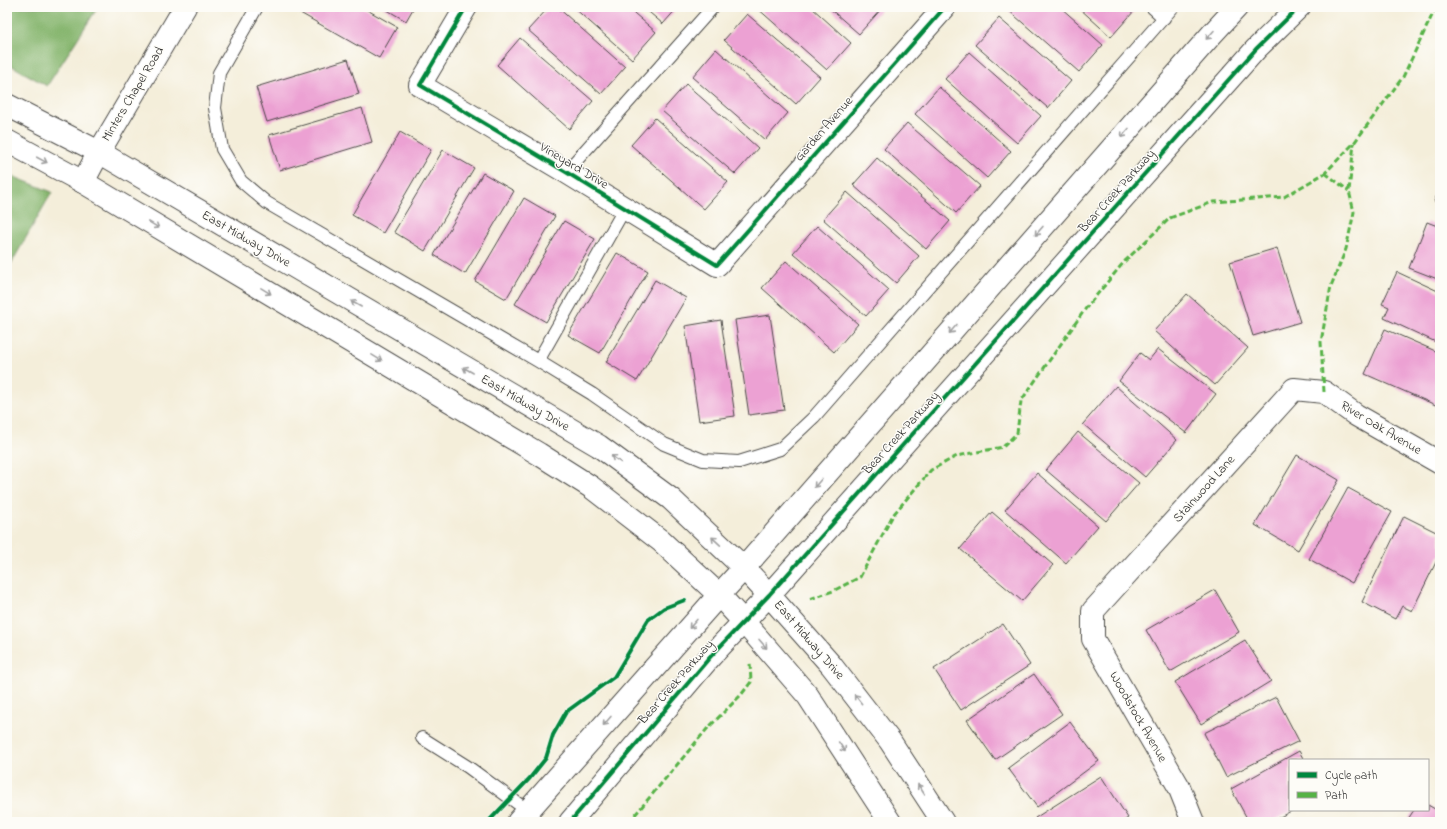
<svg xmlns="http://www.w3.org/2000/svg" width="1447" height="829" font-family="'Indie Flower',sans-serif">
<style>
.forest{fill:#86b66e;stroke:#58704c}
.building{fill:#eca1d3}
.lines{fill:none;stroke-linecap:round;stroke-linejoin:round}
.lane-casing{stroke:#494845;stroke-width:14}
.street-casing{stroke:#494845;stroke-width:24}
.secondary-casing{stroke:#494845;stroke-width:24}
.lane{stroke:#fff;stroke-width:12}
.street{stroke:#fff;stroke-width:22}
.secondary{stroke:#fff;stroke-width:22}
.quiet{stroke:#56b246;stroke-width:3;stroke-dasharray:6 3;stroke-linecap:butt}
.cycleway-casing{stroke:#fdfcf7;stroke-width:6}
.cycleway{stroke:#00873e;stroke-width:4}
.oneway{stroke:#a0a0a0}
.labels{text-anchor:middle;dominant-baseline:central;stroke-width:3;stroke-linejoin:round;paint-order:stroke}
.street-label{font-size:13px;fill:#2b2b2b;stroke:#fdfcf7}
</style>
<rect width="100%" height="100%" fill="#fdfcf7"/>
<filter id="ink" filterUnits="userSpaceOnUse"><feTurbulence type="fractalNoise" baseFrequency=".025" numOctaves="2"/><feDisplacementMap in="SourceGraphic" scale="8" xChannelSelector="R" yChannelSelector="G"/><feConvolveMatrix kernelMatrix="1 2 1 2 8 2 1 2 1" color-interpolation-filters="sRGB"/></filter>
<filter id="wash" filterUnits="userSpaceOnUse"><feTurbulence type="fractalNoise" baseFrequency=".012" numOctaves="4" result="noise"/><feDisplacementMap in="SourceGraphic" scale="16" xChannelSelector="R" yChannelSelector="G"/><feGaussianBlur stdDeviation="0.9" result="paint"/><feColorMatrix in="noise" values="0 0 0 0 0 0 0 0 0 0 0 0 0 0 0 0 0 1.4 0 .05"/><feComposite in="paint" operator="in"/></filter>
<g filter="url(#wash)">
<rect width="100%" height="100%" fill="#f4eeda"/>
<path class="forest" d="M7 7H98L47 86 7 63Z
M7 174 52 192 7 271Z"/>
<g id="blocks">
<path class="building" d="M297 7H362L397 27 379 58 295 10Z
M382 7H414L406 21Z
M549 7H557L625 67 601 94 528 30Z
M573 7H627L656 32 632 59Z
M643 7H678L663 24Z
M756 7H811L851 43 827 70Z
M828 7H883L859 34Z
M1008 7H1060L1103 45 1079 72 1007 9Z
M1078 7H1132L1135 10 1111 37Z
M747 14 820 77 796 104 724 40Z
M999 18 1071 81 1048 108 975 45Z
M520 38 593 101 569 129 497 65Z
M716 49 788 113 765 140 692 77Z
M969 52 1041 116 1017 143 945 79Z
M348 59 359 94 267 122 256 87Z
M686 84 758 148 735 174 662 111Z
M939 87 1011 151 987 178 915 114Z
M362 108 372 142 280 170 269 135Z
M655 118 728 182 704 209 631 145Z
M907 123 980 186 956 213 884 149Z
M400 132 431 150 383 233 352 215Z
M443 150 474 168 425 251 394 232Z
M877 158 950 221 926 249 853 185Z
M483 173 514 191 465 274 434 255Z
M1440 189V204L1434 201Z
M847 192 919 256 896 283 823 219Z
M524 198 555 216 506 299 475 281Z
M564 221 595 239 546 322 515 304Z
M1427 222 1440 227V280L1409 268Z
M817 226 889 290 866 316 793 253Z
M1277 248 1300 322 1253 336 1230 262Z
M617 253 648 271 600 353 568 335Z
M786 261 858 324 834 352 762 288Z
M1397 272 1440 292V344L1384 318 1389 307 1382 304Z
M655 280 686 298 637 381 606 362Z
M1187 294 1248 348 1215 385 1154 331Z
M770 315 784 410 749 415 735 320Z
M721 320 735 416 699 421 685 326Z
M1385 329 1440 353V407L1365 374Z
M1158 349 1216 394 1186 433 1119 381 1140 353 1149 360Z
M1116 386 1177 440 1145 477 1083 424Z
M1078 432 1139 483 1106 521 1046 470Z
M1297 455 1339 480 1298 550 1255 525Z
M1037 473 1098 526 1066 563 1005 510Z
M1348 488 1392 512 1352 583 1309 559Z
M992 512 1053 565 1022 601 960 549Z
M1404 516 1440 534V554L1412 611 1402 606 1395 619 1362 602Z
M1215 590 1239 632 1170 672 1146 630Z
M1003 624 1030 665 961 710 934 669Z
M1245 640 1271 681 1201 724 1175 682Z
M1034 674 1062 714 995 760 967 720Z
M1276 697 1299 741 1226 777 1204 733Z
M1070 722 1099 761 1037 807 1008 768Z
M1299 751 1304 760H1290V810H1293L1271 822H1249L1231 789Z
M1101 776 1128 818 1122 822H1038L1035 818Z
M1428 805 1440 812V822H1406L1414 810H1428Z"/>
</g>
</g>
<g filter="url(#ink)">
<use href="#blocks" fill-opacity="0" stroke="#494845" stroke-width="1"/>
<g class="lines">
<g class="lane-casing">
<path id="lane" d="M257 7 219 73 215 108 222 149 241 181 267 203 538 361 592 394 664 444 703 460 739 462 780 449 814 417 1173 7
M1152 7 1164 18
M566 172 713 7
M538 361 625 208
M422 738 468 767 528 811"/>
</g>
<g class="street-casing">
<path id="street" d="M466 7 420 85 566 172 717 265 945 7
M83 182 99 152 185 7
M1193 822 1179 787 1093 639V611L1294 389 1324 392 1356 415 1440 463"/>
</g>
<g class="secondary-casing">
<path id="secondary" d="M7 105 99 152 599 446 671 499 744 568 769 595 831 665 890 741 943 822
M7 141 83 182 539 454 591 487 661 541 719 595 743 621 808 696 890 822
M518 822 719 595 744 568 1212 34 1237 7
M570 822 711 656 769 595 1256 49 1299 7"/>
</g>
<use href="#lane" class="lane"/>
<use href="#street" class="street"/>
<use href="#secondary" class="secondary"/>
<path class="quiet" d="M1325 173 1349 191
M1324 392 1321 342 1331 286 1346 249 1354 212 1349 191 1354 143
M810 599 833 591 860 577 893 515 931 470 957 456 1003 447 1017 433 1021 401 1086 308 1124 262 1170 218 1213 202 1284 197 1325 173 1354 143 1403 77 1436 7
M629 822 707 729 741 695 751 682 750 662"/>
<g class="cycleway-casing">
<path id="cycleway" d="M466 7 420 85 566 172 717 265 945 7
M488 822 530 778 546 758 553 735 566 712 614 677 648 620 664 608 685 600
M570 822 711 656 769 595 1256 49 1299 7"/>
</g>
<use href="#cycleway" class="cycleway"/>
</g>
<defs><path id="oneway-shaft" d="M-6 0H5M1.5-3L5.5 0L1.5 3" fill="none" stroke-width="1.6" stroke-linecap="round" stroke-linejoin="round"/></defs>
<g class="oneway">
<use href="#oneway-shaft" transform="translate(1210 35) rotate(132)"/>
<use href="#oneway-shaft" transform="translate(1125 133) rotate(131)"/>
<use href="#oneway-shaft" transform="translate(42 160) rotate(28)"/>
<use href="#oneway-shaft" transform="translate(154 225) rotate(31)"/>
<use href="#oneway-shaft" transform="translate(1039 231) rotate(131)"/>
<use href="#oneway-shaft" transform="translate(266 291) rotate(31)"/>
<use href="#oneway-shaft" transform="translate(356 304) rotate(-150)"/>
<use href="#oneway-shaft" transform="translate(953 329) rotate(131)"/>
<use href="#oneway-shaft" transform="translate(377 358) rotate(31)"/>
<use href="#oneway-shaft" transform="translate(468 370) rotate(-150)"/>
<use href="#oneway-shaft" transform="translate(616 459) rotate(-144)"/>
<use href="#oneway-shaft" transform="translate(818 483) rotate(131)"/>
<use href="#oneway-shaft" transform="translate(716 541) rotate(-137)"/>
<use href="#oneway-shaft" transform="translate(693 624) rotate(131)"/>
<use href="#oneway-shaft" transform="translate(763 644) rotate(49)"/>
<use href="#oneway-shaft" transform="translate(858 699) rotate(-128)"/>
<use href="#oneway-shaft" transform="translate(607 721) rotate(131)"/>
<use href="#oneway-shaft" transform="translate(842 747) rotate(56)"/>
<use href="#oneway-shaft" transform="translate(921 789) rotate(-123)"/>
</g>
</g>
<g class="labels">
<g class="street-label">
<text transform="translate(133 94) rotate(-59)">Minters Chapel Road</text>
<text transform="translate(824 129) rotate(-49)">Garden Avenue</text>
<text transform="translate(574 166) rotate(31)">Vineyard Drive</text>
<text transform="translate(1117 191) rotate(-48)">Bear Creek Parkway</text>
<text transform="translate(246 239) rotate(30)">East Midway Drive</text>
<text transform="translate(525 403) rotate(30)">East Midway Drive</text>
<text transform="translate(1381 428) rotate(31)">River Oak Avenue</text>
<text transform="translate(901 433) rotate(-48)">Bear Creek Parkway</text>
<text transform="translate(1204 489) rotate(-48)">Stainwood Lane</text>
<text transform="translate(809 640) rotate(49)">East Midway Drive</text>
<text transform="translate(676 682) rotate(-49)">Bear Creek Parkway</text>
<text transform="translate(1138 717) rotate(60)">Woodstock Avenue</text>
</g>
</g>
<rect width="1447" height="829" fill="none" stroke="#fdfcf7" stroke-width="24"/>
<rect x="1289" y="759" width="140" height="52" fill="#fdfcf7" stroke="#a9a8a5"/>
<rect x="1297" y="772" width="20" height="6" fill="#00873e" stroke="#a9a8a5"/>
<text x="1325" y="779" font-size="12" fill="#2b2b2b">Cycle path</text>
<rect x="1297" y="792" width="20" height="6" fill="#56b246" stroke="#a9a8a5"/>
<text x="1325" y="799" font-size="12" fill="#2b2b2b">Path</text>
</svg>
